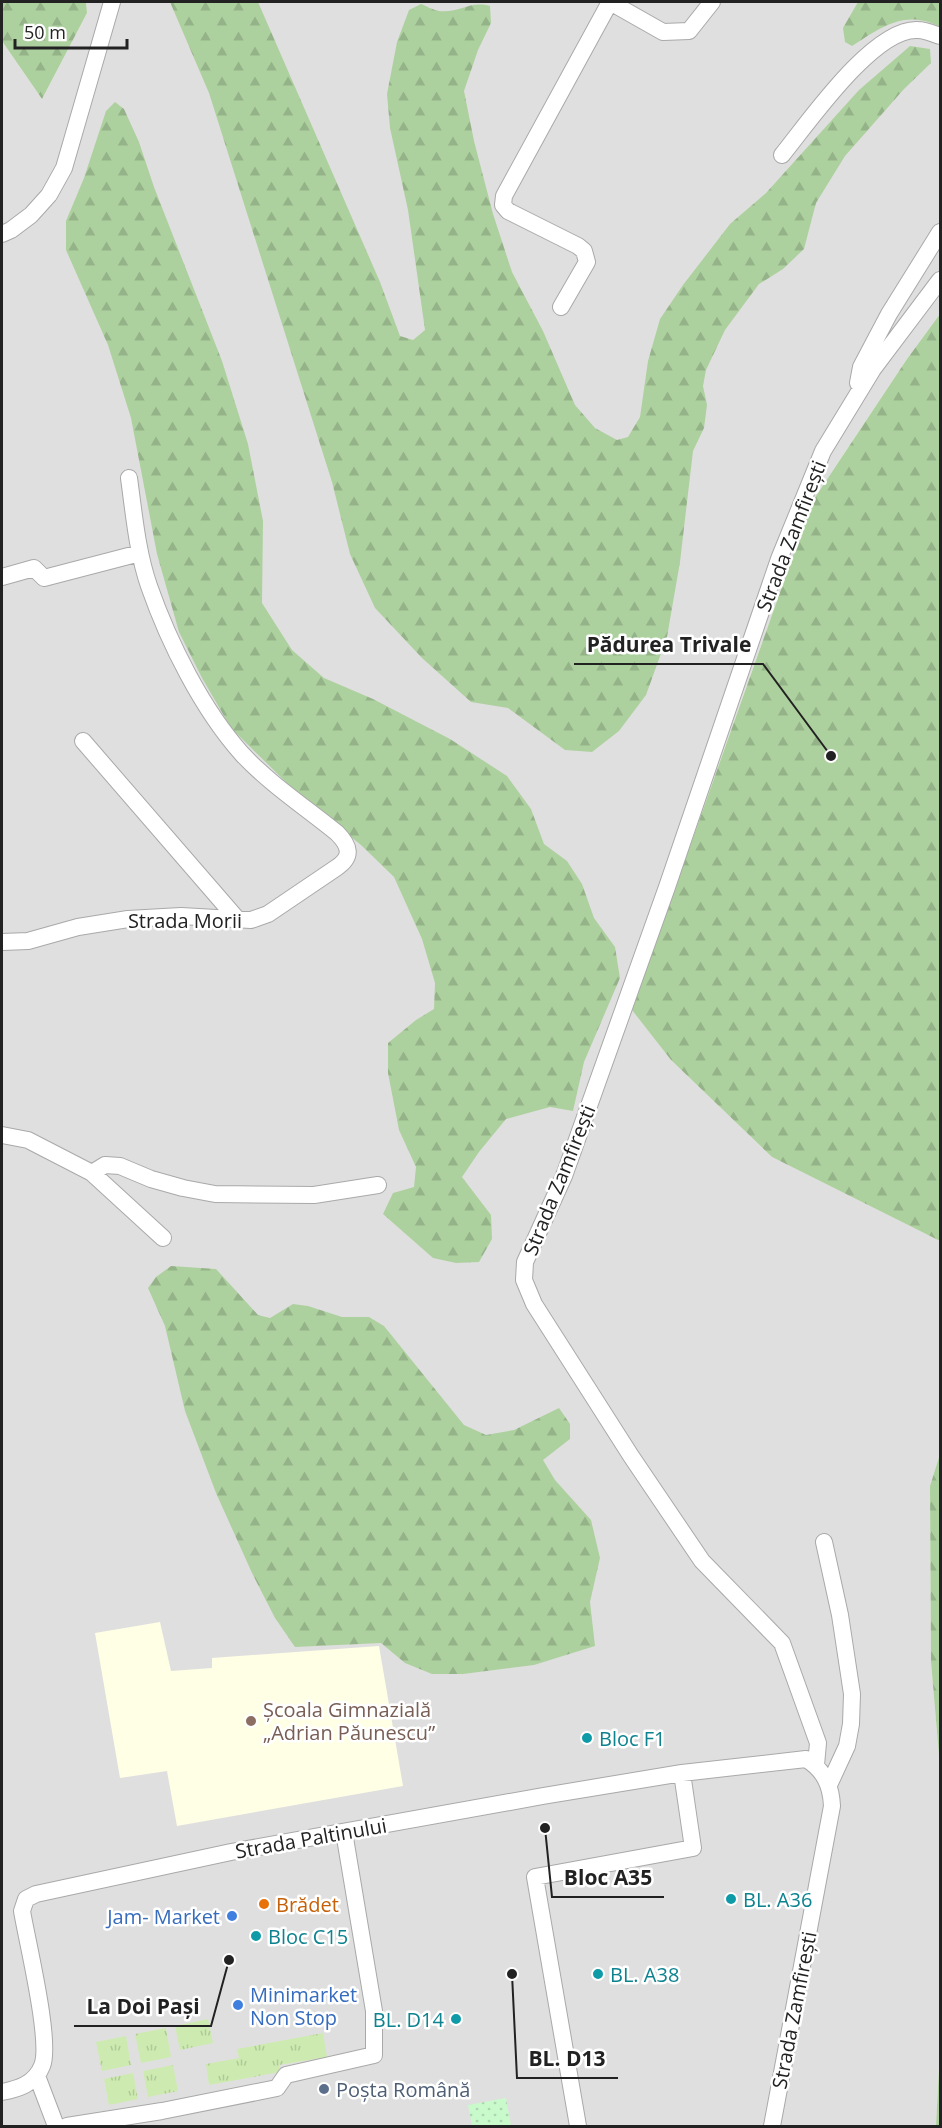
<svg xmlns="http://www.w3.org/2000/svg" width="942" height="2128" font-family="'Open Sans',sans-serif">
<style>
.residential{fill:#e0dfdf}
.education{fill:#ffffe5}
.grass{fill:url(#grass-tufts)}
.forest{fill:url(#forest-firs)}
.park{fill:url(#park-dots)}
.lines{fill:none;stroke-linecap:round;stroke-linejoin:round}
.minor-casing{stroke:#a9a9a9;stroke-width:18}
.minor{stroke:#fff;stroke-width:16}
.education-dot{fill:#8d6e63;stroke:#fff;stroke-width:2}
.culture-dot{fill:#0f9aa8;stroke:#fff;stroke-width:2}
.food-dot{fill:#e8710a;stroke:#fff;stroke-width:2}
.shop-dot{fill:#3f7fe0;stroke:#fff;stroke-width:2}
.service-dot{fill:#5c6f8a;stroke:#fff;stroke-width:2}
.labels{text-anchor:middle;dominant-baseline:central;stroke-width:5;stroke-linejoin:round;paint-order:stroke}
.street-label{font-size:20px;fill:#222;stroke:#fff}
.education-label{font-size:20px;fill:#785e54;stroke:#fff;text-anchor:start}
.culture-label{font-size:20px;fill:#0d838f;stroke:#fff;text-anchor:start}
.food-label{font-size:20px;fill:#c56008;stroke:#fff;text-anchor:start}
.shop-label{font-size:20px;fill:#366cbe;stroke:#fff;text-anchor:end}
.service-label{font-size:20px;fill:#4e5e75;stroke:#fff;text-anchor:start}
.leader{fill:none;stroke:#222;stroke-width:2}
.callout-dot{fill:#222;stroke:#fff;stroke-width:2}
.callout-label{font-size:21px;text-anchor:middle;font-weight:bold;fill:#222;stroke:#fff;stroke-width:5;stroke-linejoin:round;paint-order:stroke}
</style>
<defs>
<pattern id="grass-tufts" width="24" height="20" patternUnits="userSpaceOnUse" patternTransform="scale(1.5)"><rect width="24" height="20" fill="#cdebb0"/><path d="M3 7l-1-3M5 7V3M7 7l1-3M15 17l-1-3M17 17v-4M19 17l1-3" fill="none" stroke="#b0c997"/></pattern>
<pattern id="forest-firs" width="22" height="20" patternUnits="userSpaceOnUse" patternTransform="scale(1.5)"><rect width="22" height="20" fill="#add19e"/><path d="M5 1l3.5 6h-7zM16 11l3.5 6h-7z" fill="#95b388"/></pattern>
<pattern id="park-dots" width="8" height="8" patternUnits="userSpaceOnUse" patternTransform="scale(1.5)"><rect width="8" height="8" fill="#c8facc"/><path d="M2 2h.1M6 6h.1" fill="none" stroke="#acd6af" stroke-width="1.8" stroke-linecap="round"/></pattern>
</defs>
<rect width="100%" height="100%" fill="#f2efe9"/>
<path class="residential" d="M86 2H940V314L907 359 812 502 632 1009 671 1060 772 1157 940 1241V1454L930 1486 931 1662 940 1767V2047L936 2126H2V41L42 99 87 13Z"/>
<path class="education" d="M160 1622 171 1671 212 1668V1658L379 1646 403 1786 177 1826 167 1771 120 1778 95 1633Z"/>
<path class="grass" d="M208 2019 213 2043 180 2050 175 2026Z
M166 2028 171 2057 141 2063 135 2034Z
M323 2033 327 2057 279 2065 280 2072 209 2085 206 2064 239 2058 237 2049Z
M126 2036 131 2065 102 2071 96 2042Z
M173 2065 178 2091 148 2097 143 2071Z
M133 2073 138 2099 109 2105 104 2079Z"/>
<path class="forest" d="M2 2H86L87 13 42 99 2 41Z
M170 2H258L380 282 400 336 413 340 425 330 408 210 390 128 387 94 397 42 409 10 421 4C426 6 433 10 439 11 460 13 470 0 490 6L491 23 478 50 464 91 474 141 493 214 512 272 543 331 575 405 595 428 617 440 628 437 640 417 648 361 660 319 683 285 730 224 766 193 859 90 910 46 930 49 931 63 904 89 845 156 816 203 804 249 783 269 759 284 725 330 706 370 703 386 707 405 704 428 693 451 680 562 667 637 646 695 619 731 592 752 565 750 508 708 471 702 422 658 375 608 350 554 332 482 209 93Z
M858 2H940V27C905 9 882 27 852 46L845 42 843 28Z
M115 102 124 109 139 142 154 187 222 361 248 444 263 521 262 603 292 650 324 678 373 699 450 739 507 776 531 809 544 844 567 861 582 884 594 918 615 947 620 978 584 1062 573 1111 550 1107 506 1119 479 1152 462 1177 491 1215 492 1239 479 1262 456 1263 433 1258 383 1214 393 1193 414 1187 416 1167 399 1130 388 1073V1043L416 1020 434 1009 435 983 422 939 394 877 361 845 301 797 231 728 202 678 179 632 157 554 131 418 108 345 66 250V221L84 178 106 111Z
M940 314V1241L772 1157 671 1060 632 1010 812 502 907 359Z
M171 1266 216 1269 258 1315 270 1318 293 1304 308 1306 342 1317H369L384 1326 464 1425 486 1435 514 1430 559 1408 570 1424V1439L543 1460 555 1480 591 1520 600 1558 590 1602 595 1646 534 1665 463 1674H432L405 1663 381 1643 295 1647 275 1618 252 1573 216 1493 185 1411 165 1326 148 1288 156 1277Z
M940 1454V1767L931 1662 930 1486Z
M940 2048V2126H936Z"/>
<path class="park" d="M506 2098 511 2126H472L468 2105Z"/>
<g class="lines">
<g class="minor-casing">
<path id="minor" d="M610 2 663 32 689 31 712 2
M782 155C808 123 874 27 918 30 925 30 934 34 940 36
M2 234 11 230 31 215 49 195 64 168 112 2
M561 307 587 262 584 251 578 246 508 211 503 205 504 196 610 2
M858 383 861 367 889 314 940 232
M2 577 34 568 44 578 140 553
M83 741 238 920
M2 942 28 941 78 927 128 919 181 916 251 920 268 914 336 868C353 857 350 846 337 833 305 807 270 784 242 754 202 709 169 643 149 586 137 551 134 514 129 478
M2 1135 28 1140 92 1173 163 1238
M92 1173 105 1165 120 1166 151 1179 183 1188 215 1194 314 1195 378 1185
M824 1542 840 1615 852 1694 851 1724 847 1746 829 1785
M816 1765 818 1743 782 1643 702 1561 631 1456 534 1304 524 1280 525 1262 564 1176 667 887 779 559 823 451 873 369 940 280
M37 2076 56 2126
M2 2092C18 2089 35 2084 42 2066 52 2043 27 1941 22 1911L26 1899 36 1894 231 1852 543 1796 682 1773 806 1759C824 1770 831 1785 832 1806L772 2126
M67 2126 162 2111 277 2088 286 2075 374 2055V2011L344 1832
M578 2126 535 1877 693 1848 682 1773"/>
</g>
<use href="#minor" class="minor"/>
</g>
<circle class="education-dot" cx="251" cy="1721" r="6"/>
<g class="culture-dot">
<circle cx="587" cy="1738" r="6"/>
<circle cx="731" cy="1899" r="6"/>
<circle cx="256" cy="1936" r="6"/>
<circle cx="598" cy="1974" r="6"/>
<circle cx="456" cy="2019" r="6"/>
</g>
<circle class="food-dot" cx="264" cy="1904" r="6"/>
<g class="shop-dot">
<circle cx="232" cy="1916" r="6"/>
<circle cx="238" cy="2005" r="6"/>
</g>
<circle class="service-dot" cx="324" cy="2089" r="6"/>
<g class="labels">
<g class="street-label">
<text transform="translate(791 536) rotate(-69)">Strada Zamfirești</text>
<text x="185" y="920">Strada Morii</text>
<text transform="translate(559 1180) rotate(-68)">Strada Zamfirești</text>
<text transform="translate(311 1838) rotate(-10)">Strada Paltinului</text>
<text transform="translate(794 2010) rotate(-79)">Strada Zamfirești</text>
</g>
<g class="education-label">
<text x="263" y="1709">Școala Gimnazială<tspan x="263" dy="23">„Adrian Păunescu”</tspan></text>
</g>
<g class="culture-label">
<text x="599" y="1738">Bloc F1</text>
<text x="743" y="1899">BL. A36</text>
<text x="268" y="1936">Bloc C15</text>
<text x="610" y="1974">BL. A38</text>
<text x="444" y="2019" text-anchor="end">BL. D14</text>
</g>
<g class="food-label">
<text x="276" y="1904">Brădet</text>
</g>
<g class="shop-label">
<text x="220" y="1916">Jam- Market</text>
<text x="250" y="1994" text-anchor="start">Minimarket<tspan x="250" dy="23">Non Stop</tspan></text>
</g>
<g class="service-label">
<text x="336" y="2089">Poșta Română</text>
</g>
</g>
<path class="leader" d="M831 756L763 664H574M545 1828L552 1897H664M229 1960L211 2026H74M512 1974L517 2078H618"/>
<g class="callout-dot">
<circle cx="831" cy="756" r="6"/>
<circle cx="545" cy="1828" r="6"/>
<circle cx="229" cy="1960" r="6"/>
<circle cx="512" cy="1974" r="6"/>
</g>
<g class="callout-label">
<text x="669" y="652">Pădurea Trivale</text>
<text x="608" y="1885">Bloc A35</text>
<text x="143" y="2014">La Doi Pași</text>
<text x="567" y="2066">BL. D13</text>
</g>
<rect width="942" height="2128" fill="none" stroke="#222222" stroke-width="6"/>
<path d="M15 39v9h112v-9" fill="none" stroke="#222222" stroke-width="3"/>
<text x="24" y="39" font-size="18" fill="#222222" stroke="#ffffff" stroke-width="4.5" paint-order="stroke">50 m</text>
</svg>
